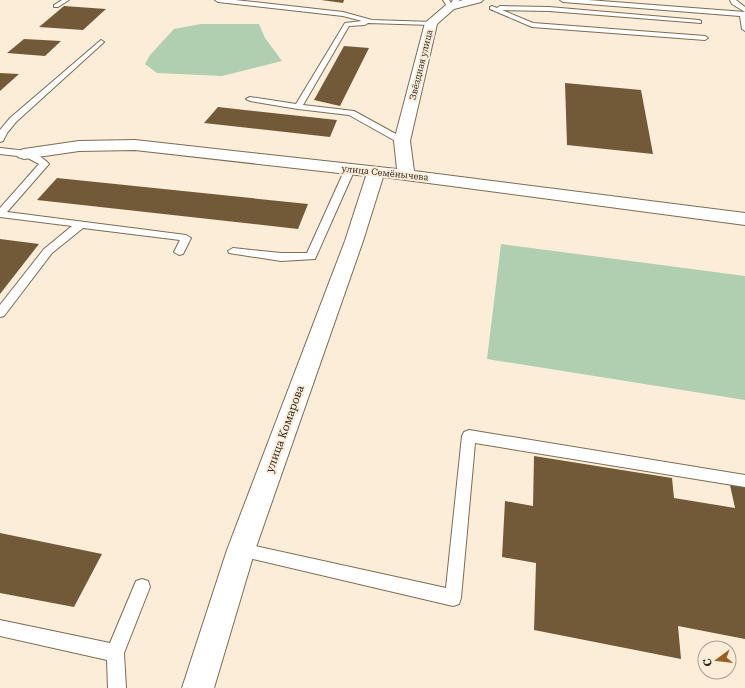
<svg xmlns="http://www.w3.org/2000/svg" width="745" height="688" font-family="'Roboto Serif',serif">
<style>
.green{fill:#b0ceb0}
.building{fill:#725a38}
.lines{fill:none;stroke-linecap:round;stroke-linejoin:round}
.lane-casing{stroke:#7c6c55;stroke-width:2}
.street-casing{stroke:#7c6c55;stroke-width:2}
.lane{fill:#fff;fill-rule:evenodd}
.street{fill:#fff;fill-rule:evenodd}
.labels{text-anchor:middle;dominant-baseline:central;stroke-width:4;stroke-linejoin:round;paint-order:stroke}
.far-street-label{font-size:9px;fill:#312a20;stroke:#fcedd9}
.street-label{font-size:11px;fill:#312a20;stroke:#fcedd9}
</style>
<rect width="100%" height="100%" fill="#fcedd9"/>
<path class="green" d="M201 24H259L265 38 282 61 222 76 157 73 145 64 150 55 174 29Z
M501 244 745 276V400L487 359Z"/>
<path class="building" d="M321 0H344L343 3Z
M64 6 106 9 83 30 39 27Z
M24 39 61 41 45 56 7 53Z
M344 46 369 48 340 106 314 100Z
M0 73 19 74 0 91Z
M565 83 641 90 653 154 567 145Z
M218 107 337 120 330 137 204 123Z
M57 178 308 204 298 229 37 200Z
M0 239 39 244 0 294Z
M534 456 672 478 674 498 735 508 730 485 745 487V639L678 626 681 659 534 630 536 563 502 557 505 501 533 506Z
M0 533 102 554 74 607 0 593Z"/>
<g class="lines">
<g class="lane-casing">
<path id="lane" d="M62 0H69L58 7H54V5Z
M215 0H235L343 12 372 20 433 22V24L431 25 368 23 365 25 349 26 303 105 354 111 405 139 406 141 405 143H399L349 115 298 109 250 101 246 99 250 97 296 104 345 23 362 21 343 16 218 2Z
M443 0H449L451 3 453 0H460L450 9 448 8Z
M560 0H588L745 12V31L742 29 740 16 563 2Z
M730 0H736L745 7V12L732 4Z
M492 6 497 8 500 6 549 7 699 20 701 21V23L549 11 502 10 533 23 705 36 708 38 705 40 532 27 490 9V7Z
M101 40 104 42 103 43 16 122 7 133 3 141 0 142V130L10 118Z
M0 148C17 150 37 150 49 164L7 212 186 235 191 238 183 254 179 255 174 252 180 240 83 228 52 253 4 316 0 317V305L44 249 72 226 0 217V208L39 164 26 157 0 154Z
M350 166 355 169 315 259 281 261 229 253 228 251 233 248 281 253H307L345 169Z
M469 430 745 475V487L475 443 461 598 459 604 453 606 236 555 233 550 236 545 241 543 446 588 462 436 464 432Z
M142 579 148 581 150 587 124 653 126 688H108L107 660 0 636V620L110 643 136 581Z"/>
</g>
<g class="street-casing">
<path id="street" d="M463 0H483L481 2 454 9 437 24 410 141 414 171 745 213V225L383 177 363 241 255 550 214 688H182L227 550 345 241 366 176 135 150 79 151 24 159 18 157 16 154 18 151 24 149 79 141 135 140 397 169 394 141 425 23 446 5Z"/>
</g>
<use href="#lane" class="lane"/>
<use href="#street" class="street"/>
</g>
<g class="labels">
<g class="far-street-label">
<text transform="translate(421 65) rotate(-76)">Звёздная улица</text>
<text transform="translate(385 173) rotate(6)">улица Семёнычева</text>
</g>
<g class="street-label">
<text transform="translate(285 429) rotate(-70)">улица Комарова</text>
</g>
</g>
<g transform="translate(717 660) rotate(255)"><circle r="19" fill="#fcedd9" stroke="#ab9f8f"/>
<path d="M0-3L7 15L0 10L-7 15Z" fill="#9c6022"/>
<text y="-6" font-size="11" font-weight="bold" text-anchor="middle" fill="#312a20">С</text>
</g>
</svg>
